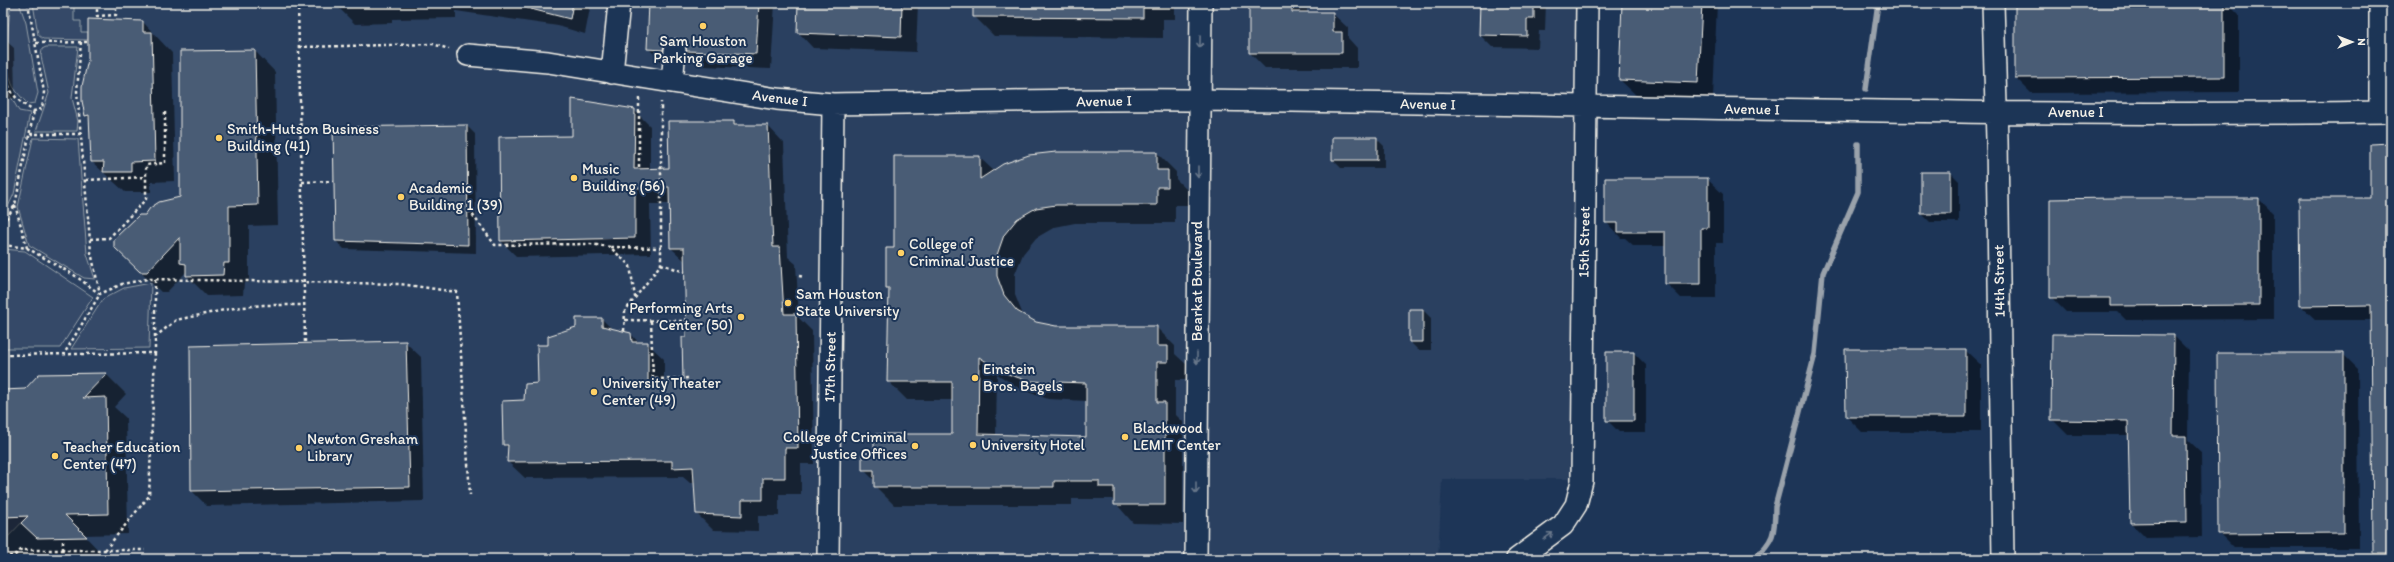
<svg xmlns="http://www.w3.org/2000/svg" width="2394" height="562" font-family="Itim,sans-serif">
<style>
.built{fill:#2a4060}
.green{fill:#354a67;stroke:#949ea8}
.shadow{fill:#0007;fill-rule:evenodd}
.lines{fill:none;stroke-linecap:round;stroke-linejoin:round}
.stream{stroke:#9aa2ab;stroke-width:5.5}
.building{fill:#485b74;stroke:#f4f1e8;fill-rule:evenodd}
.minor-casing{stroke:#f4f1e8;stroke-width:24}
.path{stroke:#f4f1e8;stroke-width:2.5;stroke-dasharray:3 3;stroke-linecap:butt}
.minor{stroke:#1d3557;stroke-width:21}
.oneway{stroke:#68778a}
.poi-dot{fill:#ffd166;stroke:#1d3557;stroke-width:1.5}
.labels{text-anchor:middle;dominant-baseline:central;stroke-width:4;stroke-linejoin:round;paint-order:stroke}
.poi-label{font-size:15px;fill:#f4f1e8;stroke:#1d3557;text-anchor:start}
.street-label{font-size:15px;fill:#f4f1e8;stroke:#1d3557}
</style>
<rect width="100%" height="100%" fill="#1d3557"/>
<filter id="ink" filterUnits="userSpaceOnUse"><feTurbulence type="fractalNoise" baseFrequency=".025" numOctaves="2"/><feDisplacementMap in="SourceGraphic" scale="8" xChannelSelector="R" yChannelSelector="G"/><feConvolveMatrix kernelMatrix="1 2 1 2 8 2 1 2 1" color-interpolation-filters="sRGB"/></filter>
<g filter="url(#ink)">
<path class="built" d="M3 3H1577L1571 479H1442L1438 559H3Z"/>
<path class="green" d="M11 3H19L26 23 38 93 35 103 28 104C22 98 15 91 12 84 4 65 8 23 11 3Z
M33 3H74V21H81V32H88V40L43 39 38 35Z
M46 47H78L72 98 78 121 77 131H36L49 93 41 56 42 49Z
M3 83 19 111 30 113 14 194 3 217Z
M33 138 78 139 87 254 95 279 84 278 29 245 18 207Z
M3 249 25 251 93 297 60 348H3Z
M151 283 149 348 71 349 103 299 124 288Z
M28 516 3 542V517Z"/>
<path class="shadow" d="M339 3H591L585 34 558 26 456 11V18L392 19V23L355 24 340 9Z
M650 3H775L771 69 703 66 691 53 680 58 678 64 663 63 648 48Z
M799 3H918L916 52 813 48 798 32Z
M969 3H1175V19H1163V38L994 36 974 16V8Z
M1250 3H1307V13H1332L1348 28V38L1357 48V68H1265L1250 53Z
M1481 3H1546L1545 31H1539L1538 48 1492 47 1480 35Z
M1623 3H1717L1713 98 1636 95 1620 80Z
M2016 3H2227L2239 15V92L2031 93 2016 78Z
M3 17 4 39 14 48 15 98 5 99V109L3 110Z
M143 22 172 53 175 181 151 182V192H125L92 162 91 120 86 115Z
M255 51 275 72 278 225 249 226V283H244L243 295 207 296 187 276V271L167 292H161L135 267 146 216 182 198Z
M634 110 650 126V169H670L733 122 738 126H768L784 143 788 257 796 264 799 318 812 331 814 464H801V494H779V516H758V531L713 530 697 514 695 483H690L683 477 525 478 508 462 509 449 504 444 525 401 539 384 549 346 602 319 612 329 631 334 639 343H647L664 359V383L684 382 688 339 686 262 671 248 670 204H650L651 254 517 257 501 241 573 137Z
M467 126 475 134 476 253 344 249 336 241 334 128Z
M1333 138H1376L1384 146V168H1341L1333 160Z
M2391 144V559H2380L2374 552 2372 320H2316L2300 305 2371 199Z
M1157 153 1176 172V179L1187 190V205H1175V223H1075L1055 227 1036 238 1023 254 1015 274V295L1023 315 1035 323 1056 327H1156L1175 346V354L1187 365V380H1175V414L1183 422V524L1133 523 1112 499H1072V505H894L875 486V481L863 469 875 454 953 435V400H907L888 381 890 291 887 288 895 249 979 157 994 171ZM997 374 1022 390 1048 399 1087 401V438L996 436Z
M1951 173 1959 181V222H1930L1922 214Z
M1707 179 1723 194V243H1716V298H1681L1666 283V246H1634L1625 238H1621L1606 222Z
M2259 199 2273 213V319L2126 320 2118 312H2066L2051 297Z
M1423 310 1431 318V350H1418L1410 342Z
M2174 336 2189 351 2188 440 2201 452 2202 537 2146 538 2131 523 2129 435H2068L2052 419Z
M405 342 421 357 424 501 207 506 192 491Z
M1965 350 1981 365V432H1862L1847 417Z
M1634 353 1646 365V432H1619L1607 420Z
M2343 354 2358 369 2359 548H2234L2219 533Z
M106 374 126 394 114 407 126 418 128 534 84 535 105 557 58 558 52 551 44 559H3V387L7 391 25 390Z"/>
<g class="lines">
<path class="stream" d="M1866 89 1878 3
M1754 559C1774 540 1775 534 1775 507L1815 354 1823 273 1858 192V144"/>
</g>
<path class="building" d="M528 3H573L570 19 527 8Z
M649 3H759L756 54 687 51 682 40 676 38 665 43 663 50 647 49Z
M798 3H902L901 37 797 33Z
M973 3H1143V18L973 17Z
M1249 3H1292V12H1333V32H1342V53H1249Z
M1480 3H1534V19H1527V36L1479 35Z
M1622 3H1702L1698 83 1619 80Z
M2015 3H2224V77L2015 78Z
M88 19 143 21V32H152L155 161 131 162V172H103L104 162H91L89 115 85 116 82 101V86L88 60Z
M255 50 258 205 229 206V263H224L223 275 186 276V264L180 263V237L147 272H140L114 247V239L139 215H145L150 208 159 202 180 197V51Z
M572 99 635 109 634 169 669 168 668 121H734V125H768L773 247H780L784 314H796L798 448H785V478H763V500H742V516L696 514 693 467 672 468V461L507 462 508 445H503L502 401 524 400 525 384 538 383 537 345H548V336L576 327V318H602V326L631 333 632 342H648V383L683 381 682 337H686L684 248H670L669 187 635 188V238L500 241 499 137 572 136Z
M467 125 468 245 335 241 333 127Z
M1332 137H1377V160H1332Z
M2391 143V553H2373L2371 305 2300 306 2299 198H2370V144Z
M1056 152H1157V170H1168V187H1157V205H1056L1036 208 1017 219 1004 235 997 255V276L1004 295 1017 311 1036 322 1056 326H1157V346H1168V362H1157V402H1165V505H1114V487H1099V481H1054V487H874V470H862V453H874V434H952V382H887L889 288H886V248H894V156H980V179L1003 164 1029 155ZM979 357 1002 372 1028 381 1086 383V437L978 434Z
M1921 172H1951V214H1921Z
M1605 178H1708V228H1701V284H1665V232H1618V223H1605Z
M2111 198H2259V305L2111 306V298H2050V199Z
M1409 309H1423V342H1409Z
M2052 334 2174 335 2173 436H2186L2187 522 2130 523 2128 421 2051 420Z
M406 341 410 487 191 491 190 346Z
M1845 349H1966V417H1846Z
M1606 352H1634V421H1606Z
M2217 353H2344V533L2218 534Z
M107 373 83 398 106 397 108 514 65 515 87 537 37 538 21 523 28 516 3 517V390L25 389 39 374Z"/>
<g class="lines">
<g class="minor-casing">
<path id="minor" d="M1993 3 1997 140 2003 559
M2380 3V112
M468 55 548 62 777 99 833 104C955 103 1078 98 1201 100 1597 104 1994 118 2391 112
M612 73 619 3
M672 82 675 50
M828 559 833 104
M1196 559 1201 3
M1517 559 1563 525 1576 505 1582 481 1587 3"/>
</g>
<path class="path" d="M97 3V16L116 15V3
M298 3 305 342
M3 9 5 3
M81 42 77 91 91 252 100 294 122 284 147 279 400 284 457 292 470 495
M36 43 88 42
M299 47 433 44 449 49
M3 62C6 88 12 98 34 111L42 109 44 92 28 3
M639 98V169
M30 134H82
M86 180 146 177
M302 182 334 181
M15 205 27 248
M469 210 495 245 590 244 610 247 630 266 635 297
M3 224 15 205 34 111
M90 239 109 238 146 199V165L165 163V110
M3 245 27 248 74 275 100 294 64 354
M611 247 661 248
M661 264 685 272
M799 276 804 277
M625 320 686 321
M651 321 653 379 690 378
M624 331 625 311 661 264V102
M155 337 176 320 234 308 263 305H304
M3 355 155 353V280
M63 550V537
M105 550 149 496 155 353
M3 556H14L21 550H145"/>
<use href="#minor" class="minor"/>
</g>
<defs><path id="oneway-shaft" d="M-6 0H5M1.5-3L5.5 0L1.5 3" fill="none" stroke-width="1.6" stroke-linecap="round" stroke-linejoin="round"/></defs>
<g class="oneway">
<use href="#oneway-shaft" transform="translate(1200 42) rotate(91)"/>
<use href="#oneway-shaft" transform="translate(1198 172) rotate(90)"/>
<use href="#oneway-shaft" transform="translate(1197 358) rotate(90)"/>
<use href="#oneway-shaft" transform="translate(1196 488) rotate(90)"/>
<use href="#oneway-shaft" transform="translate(1548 536) rotate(-36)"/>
</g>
</g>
<g class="poi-dot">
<circle cx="703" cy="26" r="4"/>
<circle cx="219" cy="138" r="4"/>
<circle cx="574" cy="178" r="4"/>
<circle cx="401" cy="197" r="4"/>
<circle cx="901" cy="253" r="4"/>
<circle cx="788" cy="303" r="4"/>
<circle cx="741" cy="317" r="4"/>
<circle cx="975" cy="378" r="4"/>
<circle cx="594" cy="392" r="4"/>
<circle cx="1125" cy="437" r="4"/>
<circle cx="973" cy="445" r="4"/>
<circle cx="915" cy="446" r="4"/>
<circle cx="299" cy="448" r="4"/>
<circle cx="55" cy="456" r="4"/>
</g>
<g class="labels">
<g class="poi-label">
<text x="703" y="41" text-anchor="middle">Sam Houston<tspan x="703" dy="17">Parking Garage</tspan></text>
<text x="227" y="129">Smith-Hutson Business<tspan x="227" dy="17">Building (41)</tspan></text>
<text x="582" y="169">Music<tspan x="582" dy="17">Building (56)</tspan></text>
<text x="409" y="188">Academic<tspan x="409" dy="17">Building 1 (39)</tspan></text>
<text x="909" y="244">College of<tspan x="909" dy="17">Criminal Justice</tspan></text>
<text x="796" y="294">Sam Houston<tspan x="796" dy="17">State University</tspan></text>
<text x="733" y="308" text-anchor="end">Performing Arts<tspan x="733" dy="17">Center (50)</tspan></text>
<text x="983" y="369">Einstein<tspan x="983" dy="17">Bros. Bagels</tspan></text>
<text x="602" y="383">University Theater<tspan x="602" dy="17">Center (49)</tspan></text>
<text x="1133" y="428">Blackwood<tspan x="1133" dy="17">LEMIT Center</tspan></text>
<text x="907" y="437" text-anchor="end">College of Criminal<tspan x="907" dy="17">Justice Offices</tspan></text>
<text x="307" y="439">Newton Gresham<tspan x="307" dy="17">Library</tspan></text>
<text x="981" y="445">University Hotel</text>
<text x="63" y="447">Teacher Education<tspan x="63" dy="17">Center (47)</tspan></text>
</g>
<g class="street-label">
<text transform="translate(780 98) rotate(7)">Avenue I</text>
<text transform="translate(1104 101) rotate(-1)">Avenue I</text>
<text transform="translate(1428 104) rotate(1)">Avenue I</text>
<text transform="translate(1752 109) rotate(1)">Avenue I</text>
<text x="2076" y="112">Avenue I</text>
<text transform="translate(1584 242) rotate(-89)">15th Street</text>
<text transform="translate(1197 281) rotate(-90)">Bearkat Boulevard</text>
<text transform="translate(1999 281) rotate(-91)">14th Street</text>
<text transform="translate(830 367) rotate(-89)">17th Street</text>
</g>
</g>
<rect width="2394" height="562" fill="none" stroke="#1d3557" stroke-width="16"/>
<rect x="8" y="8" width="2378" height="546" fill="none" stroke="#f4f1e8" stroke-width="1.5" filter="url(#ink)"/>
<g transform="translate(2352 42) rotate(90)" stroke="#1d3557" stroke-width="3" paint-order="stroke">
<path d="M0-3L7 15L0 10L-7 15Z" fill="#f4f1e8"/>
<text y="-6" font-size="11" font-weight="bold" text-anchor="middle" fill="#f4f1e8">N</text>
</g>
</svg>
